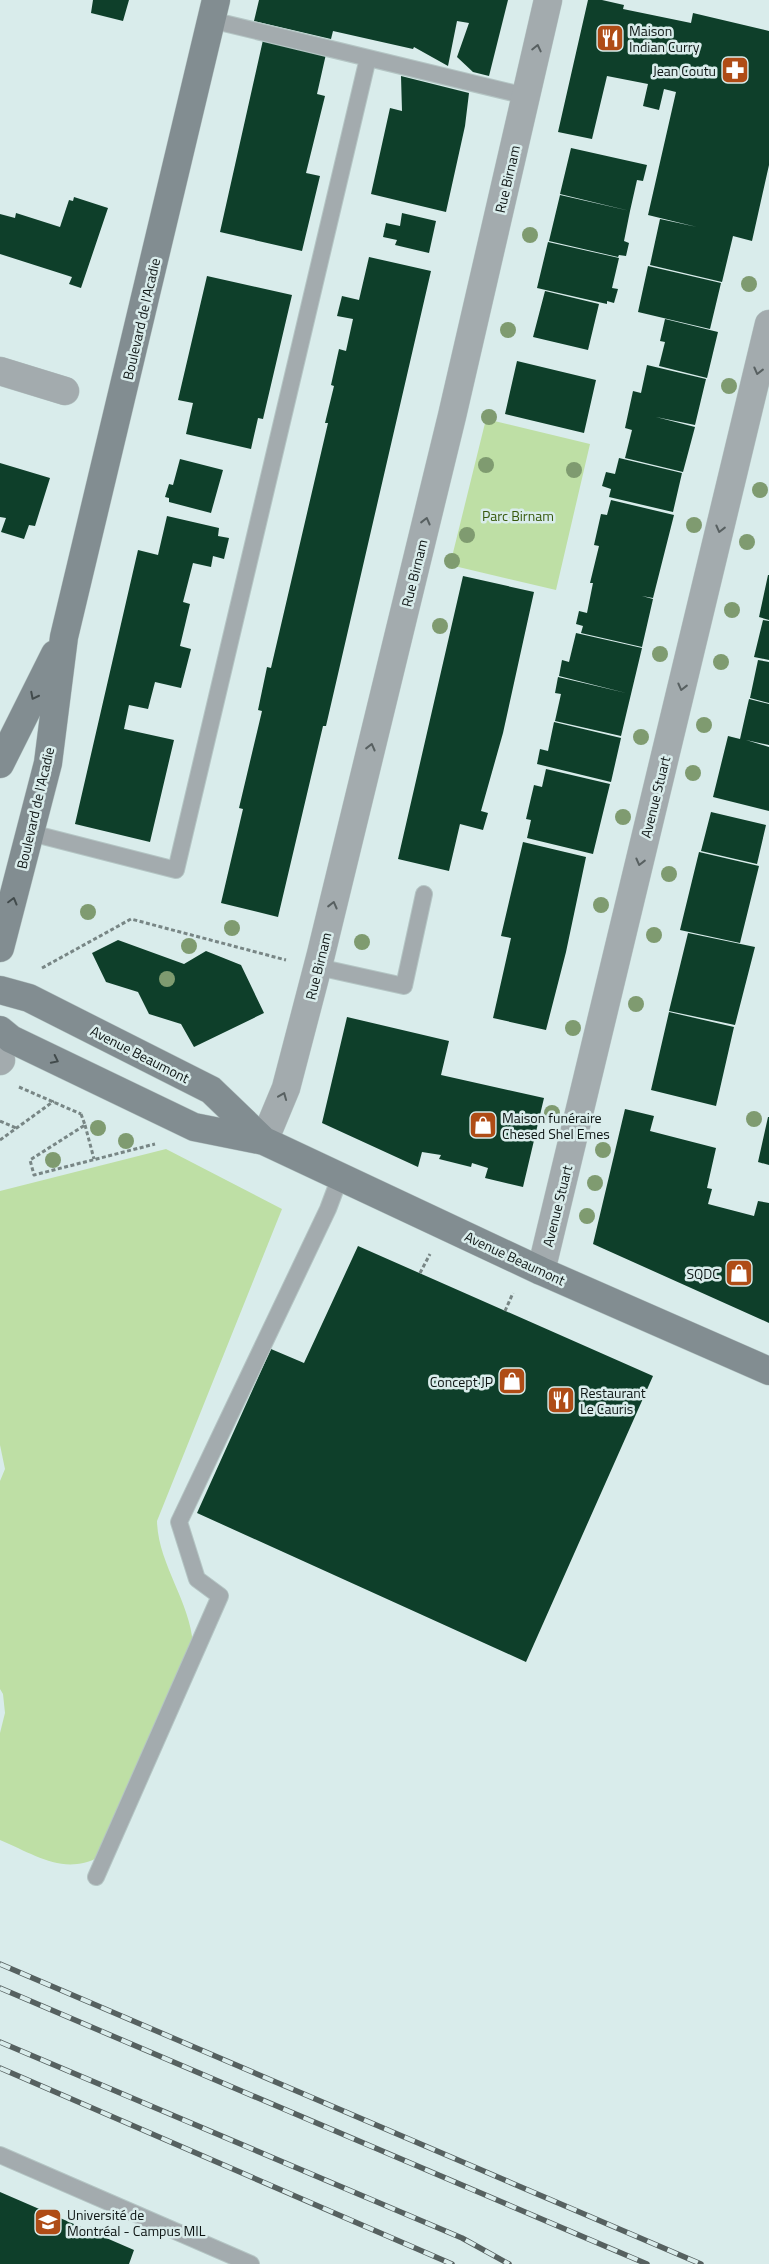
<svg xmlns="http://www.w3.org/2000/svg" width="769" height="2264" font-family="'Titillium Web',sans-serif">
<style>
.green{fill:#bedfa5}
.building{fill:#0e3f2a}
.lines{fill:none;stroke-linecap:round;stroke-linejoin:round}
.lane-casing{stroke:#b4c5c4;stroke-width:18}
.street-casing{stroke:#b4c5c4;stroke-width:29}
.secondary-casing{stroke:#b4c5c4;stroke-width:29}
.path{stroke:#788685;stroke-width:3;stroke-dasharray:4 2.5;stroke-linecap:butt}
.lane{stroke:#a3abae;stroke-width:16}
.street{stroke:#a3abae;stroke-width:28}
.secondary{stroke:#828d91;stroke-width:28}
.rail-casing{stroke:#566160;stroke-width:5.5}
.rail{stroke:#d9eceb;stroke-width:4;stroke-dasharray:11;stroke-linecap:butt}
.tree{fill:#7f9b70}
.oneway{stroke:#586061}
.oneway2{stroke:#424b4c}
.labels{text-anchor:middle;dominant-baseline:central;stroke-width:5;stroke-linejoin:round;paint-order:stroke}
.poi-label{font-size:14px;fill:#0e1514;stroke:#d9eceb;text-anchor:start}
.street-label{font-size:14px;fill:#0e1514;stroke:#d9eceb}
.park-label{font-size:14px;fill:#36580b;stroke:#d9eceb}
</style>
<rect width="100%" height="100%" fill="#d9eceb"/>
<path class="green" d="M486 419 590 444 556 590 450 565Z
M166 1149 282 1209 157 1521C158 1564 190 1601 193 1644L99 1857C63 1876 34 1854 0 1840V1733L5 1713 3 1694 0 1689V1481L5 1469 0 1445V1191Z"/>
<path class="building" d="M93 0H129L123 21 91 13Z
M259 0H508L489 76 473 72 457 57 469 23 457 21 448 66 414 47 413 49 333 31 331 39 254 21Z
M588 0H602L624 5 623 9 691 23 693 13 769 31V165L752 241 733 236 722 282 650 265 660 219 697 227 648 215 676 92 664 89 659 110 643 106 648 84 607 76 592 139 558 132Z
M263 40 326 54 317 94 325 96 306 173 320 176 302 251 220 232Z
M401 76 469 93 465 126 446 212 371 194 390 108 402 111Z
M571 148 647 165 643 181 637 180 630 211 560 194Z
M560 195 630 211 624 241 629 243 626 256 619 255 618 257 549 241Z
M74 197 108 208 81 288 69 284 72 277 0 254V214L15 218 16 213 60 227 69 200 73 201Z
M402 213 436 221 429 253 395 245 397 240 383 237 386 223 400 226Z
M548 242 619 258 612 288 618 289 614 303 607 301V304L537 288Z
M369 257 431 271 326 726H323L278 917 221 903 243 809 239 808 262 711 258 710 267 667 271 668 328 423H325L334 386 331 385 339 349 346 351 353 319 337 316 342 296 359 300Z
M648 266 721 283 710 329 638 312Z
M207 276 292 295 263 419 258 418 251 449 186 434 193 403 178 400Z
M545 291 599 304 588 350 533 337Z
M665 319 718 332 707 378 659 366 665 342 660 341Z
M517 361 596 380 584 433 505 414Z
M647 365 706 379 695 425 656 417 695 427 683 472 625 458 632 430 625 428 633 391 641 393Z
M619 458 682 473 673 512 609 497 611 489 602 486 606 472 615 474Z
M180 459 223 470 211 513 169 502V498L165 497 169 484 173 485Z
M0 463 50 478 35 526 29 525 24 539 1 532 6 518 0 517Z
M611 500 674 515 653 598 642 596 653 599 642 647 581 633 583 626 576 624 579 611 587 613 593 583H590L599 546 594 545 601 514 607 515Z
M167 516 219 528 218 536 229 538 224 559 213 556 211 567 193 563 183 602 190 604 180 646 191 649 181 688 155 682 148 709 129 705 124 729 174 740 150 842 75 824 138 550 158 555Z
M768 575H769V620L759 617Z
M463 576 534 592 503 733 481 811 488 813 483 830 460 824 449 871 398 859Z
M763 620 769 621V660L754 657Z
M576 633 642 648 621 736 555 721 561 694 555 693 558 677 626 693 559 676 562 660 569 662Z
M758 660 769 662V703L750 698Z
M749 699 769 704V745L746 740 769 747V811L713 797 728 736 740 739Z
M554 722 621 738 611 782 537 764 540 749 548 751Z
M546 769 610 784 593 854 527 838 531 820 526 819 534 785 542 787Z
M711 812 766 825 757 864 701 851Z
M523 842 586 857 566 952 546 1030 493 1018 511 938 501 936Z
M699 852 759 866 740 943 680 930Z
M688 933 755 947 735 1025 669 1011Z
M118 940 184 964 206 951 241 965 264 1013 194 1047 181 1024 149 1014 138 992 106 982 92 953Z
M669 1012 734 1027 716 1106 651 1090Z
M347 1017 449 1041 441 1075 544 1098 523 1187 485 1178 488 1168 472 1163 471 1167 439 1159 441 1155 422 1152 418 1167 322 1123Z
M625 1109 654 1116 650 1131 716 1148 707 1188 712 1189 708 1204 754 1216 758 1201 769 1203V1323L593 1244Z
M768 1117H769V1165L758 1162Z
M358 1246 653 1376 526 1662 197 1513 271 1349 304 1363Z
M0 2192 134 2250 129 2264H0Z"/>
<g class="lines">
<g class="lane-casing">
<path id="lane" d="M211 20 526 96
M31 833 176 870 368 58
M318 967 404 986 424 894
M96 1877 220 1596 197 1579 179 1522 328 1209 340 1177
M0 2155 251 2264"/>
</g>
<g class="street-casing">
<path id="street" d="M0 371 65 391
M0 1061 1 1060
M264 1141 286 1088 321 954 452 416 548 0
M541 1271 769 324"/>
</g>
<g class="secondary-casing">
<path id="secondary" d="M0 764 55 654
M0 948 48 763 64 637 216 0
M0 990 29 998 211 1090 264 1141
M0 1030 11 1039 194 1127 264 1141 541 1271 769 1371"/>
</g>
<path class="path" d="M42 968 131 919 286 960
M19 1087 81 1114
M81 1114 85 1125 30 1160 34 1175 155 1144
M0 1121 16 1128
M85 1125 94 1159
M0 1140 54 1101
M420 1273 430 1254
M505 1311 513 1293"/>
<use href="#lane" class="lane"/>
<use href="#street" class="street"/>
<use href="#secondary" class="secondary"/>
<g class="rail-casing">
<path id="rail" d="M0 1964 701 2264
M0 1988 647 2264
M0 2042 462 2238 509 2264
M0 2068 452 2264"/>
</g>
<use href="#rail" class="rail"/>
</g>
<g class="tree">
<circle cx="530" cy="235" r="8"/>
<circle cx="749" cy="284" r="8"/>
<circle cx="508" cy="330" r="8"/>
<circle cx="729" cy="386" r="8"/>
<circle cx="489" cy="417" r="8"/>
<circle cx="486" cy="465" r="8"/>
<circle cx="574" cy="470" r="8"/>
<circle cx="760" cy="490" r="8"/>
<circle cx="694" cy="525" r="8"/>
<circle cx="467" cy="535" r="8"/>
<circle cx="747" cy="542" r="8"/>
<circle cx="452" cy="561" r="8"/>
<circle cx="732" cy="610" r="8"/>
<circle cx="440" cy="626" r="8"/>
<circle cx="660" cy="654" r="8"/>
<circle cx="721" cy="662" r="8"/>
<circle cx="704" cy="725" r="8"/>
<circle cx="641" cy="737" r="8"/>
<circle cx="693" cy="773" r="8"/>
<circle cx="623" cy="817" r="8"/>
<circle cx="669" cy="874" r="8"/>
<circle cx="601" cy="905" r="8"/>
<circle cx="88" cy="912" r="8"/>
<circle cx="232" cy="928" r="8"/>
<circle cx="654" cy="935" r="8"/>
<circle cx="362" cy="942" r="8"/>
<circle cx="189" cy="946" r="8"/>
<circle cx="167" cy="979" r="8"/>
<circle cx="636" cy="1004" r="8"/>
<circle cx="573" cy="1028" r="8"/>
<circle cx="552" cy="1113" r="8"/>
<circle cx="754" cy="1119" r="8"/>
<circle cx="98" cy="1128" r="8"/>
<circle cx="126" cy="1141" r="8"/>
<circle cx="603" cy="1150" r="8"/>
<circle cx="53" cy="1160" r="8"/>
<circle cx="595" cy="1183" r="8"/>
<circle cx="587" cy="1216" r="8"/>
</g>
<defs><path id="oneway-chevron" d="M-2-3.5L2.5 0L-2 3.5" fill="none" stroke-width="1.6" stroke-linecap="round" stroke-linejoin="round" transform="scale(1.25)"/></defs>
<g class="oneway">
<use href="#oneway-chevron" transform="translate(537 48) rotate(-77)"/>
<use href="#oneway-chevron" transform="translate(758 371) rotate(104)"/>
<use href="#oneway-chevron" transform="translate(426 521) rotate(-76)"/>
<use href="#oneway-chevron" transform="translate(720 529) rotate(104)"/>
<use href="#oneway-chevron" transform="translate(682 687) rotate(104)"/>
<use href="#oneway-chevron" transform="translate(371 747) rotate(-76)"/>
<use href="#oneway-chevron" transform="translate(640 862) rotate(104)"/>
<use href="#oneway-chevron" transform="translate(333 905) rotate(-76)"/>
<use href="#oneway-chevron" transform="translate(283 1096) rotate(-68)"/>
</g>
<g class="oneway2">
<use href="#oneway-chevron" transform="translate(34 696) rotate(117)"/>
<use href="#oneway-chevron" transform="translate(13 901) rotate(-75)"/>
<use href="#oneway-chevron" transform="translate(55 1060) rotate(26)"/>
</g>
<defs>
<g id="restaurant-square" transform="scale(1.4375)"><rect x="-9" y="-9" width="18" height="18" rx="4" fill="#af4c16" stroke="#d9eceb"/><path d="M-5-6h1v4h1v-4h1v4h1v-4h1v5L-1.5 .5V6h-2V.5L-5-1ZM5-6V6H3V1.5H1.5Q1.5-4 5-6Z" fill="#fff"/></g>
<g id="pharmacy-square" transform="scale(1.4375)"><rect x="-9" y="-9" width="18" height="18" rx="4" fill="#af4c16" stroke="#d9eceb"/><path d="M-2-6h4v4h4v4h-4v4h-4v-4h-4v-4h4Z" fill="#fff"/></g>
<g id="shop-square" transform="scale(1.4375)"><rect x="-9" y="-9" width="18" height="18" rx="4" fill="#af4c16" stroke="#d9eceb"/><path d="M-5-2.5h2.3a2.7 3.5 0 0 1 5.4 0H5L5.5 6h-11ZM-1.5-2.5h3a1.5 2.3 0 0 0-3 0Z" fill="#fff"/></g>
<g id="university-square" transform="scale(1.4375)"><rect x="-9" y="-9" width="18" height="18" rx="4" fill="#af4c16" stroke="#d9eceb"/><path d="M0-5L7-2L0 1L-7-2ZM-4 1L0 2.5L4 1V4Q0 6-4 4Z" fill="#fff"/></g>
</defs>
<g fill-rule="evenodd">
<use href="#restaurant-square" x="610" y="38"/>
<use href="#pharmacy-square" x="735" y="70"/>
<use href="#shop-square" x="483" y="1125"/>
<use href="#shop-square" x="739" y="1273"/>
<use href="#shop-square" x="512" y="1381"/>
<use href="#restaurant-square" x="561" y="1400"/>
<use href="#university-square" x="48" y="2222"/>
</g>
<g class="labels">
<g class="poi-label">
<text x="629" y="30">Maison<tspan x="629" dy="16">Indian Curry</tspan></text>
<text x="716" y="70" text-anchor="end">Jean Coutu</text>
<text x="502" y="1117">Maison funéraire<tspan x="502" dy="16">Chesed Shel Emes</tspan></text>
<text x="720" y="1273" text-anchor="end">SQDC</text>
<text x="493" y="1381" text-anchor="end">Concept JP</text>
<text x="580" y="1392">Restaurant<tspan x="580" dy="16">Le Cauris</tspan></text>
<text x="67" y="2214">Université de<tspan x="67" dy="16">Montréal - Campus MIL</tspan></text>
</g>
<g class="street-label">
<text transform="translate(507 179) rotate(-77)">Rue Birnam</text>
<text transform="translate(141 319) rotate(-77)">Boulevard de l'Acadie</text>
<text transform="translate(414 573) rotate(-76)">Rue Birnam</text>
<text transform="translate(655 797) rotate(-76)">Avenue Stuart</text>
<text transform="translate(35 808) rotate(-77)">Boulevard de l'Acadie</text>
<text transform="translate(318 966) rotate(-76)">Rue Birnam</text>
<text transform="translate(140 1054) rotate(27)">Avenue Beaumont</text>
<text transform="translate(557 1206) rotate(-76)">Avenue Stuart</text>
<text transform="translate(515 1258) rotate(25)">Avenue Beaumont</text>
</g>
<g class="park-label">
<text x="518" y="515">Parc Birnam</text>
</g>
</g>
</svg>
